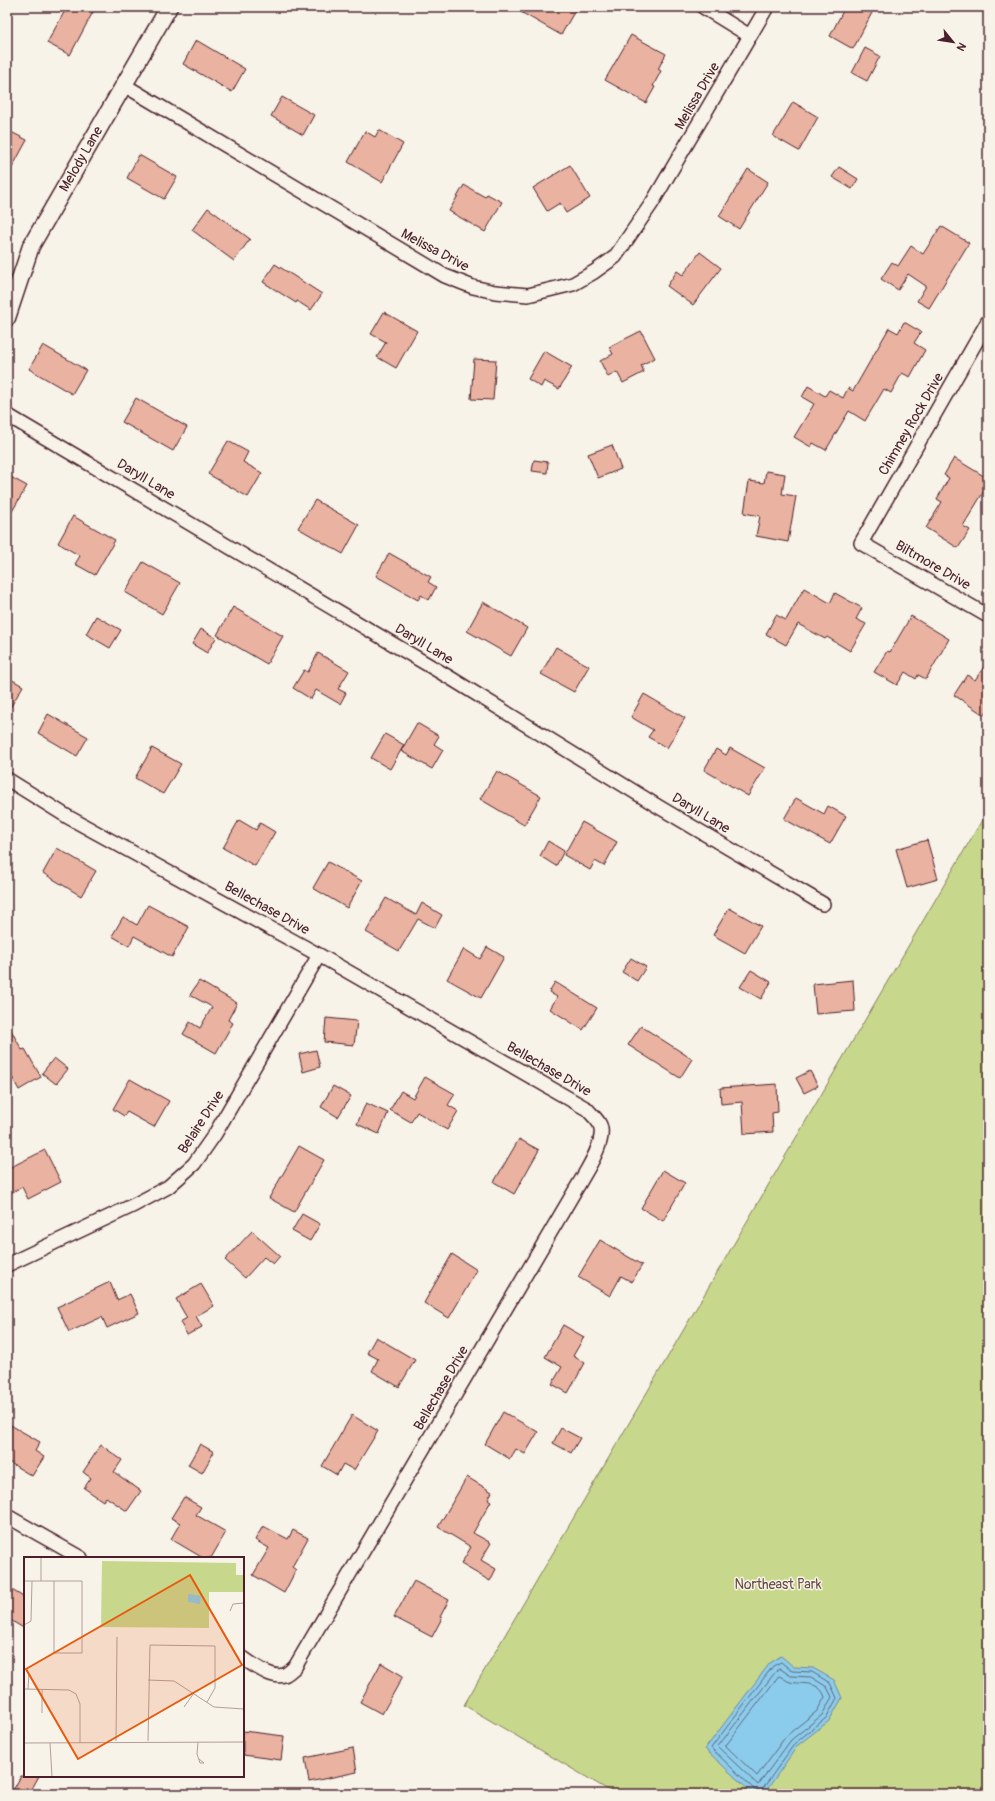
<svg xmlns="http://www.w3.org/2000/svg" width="995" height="1801" font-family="Pangolin,sans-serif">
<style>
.green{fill:#c7d88d;stroke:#887c5c}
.water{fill:#8bccec;stroke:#71879f}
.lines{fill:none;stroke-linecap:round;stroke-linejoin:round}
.shore{stroke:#646478;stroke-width:1}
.building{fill:#eab2a0;stroke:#4a1f2b}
.minor-casing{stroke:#4a1f2b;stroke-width:16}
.tertiary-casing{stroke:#4a1f2b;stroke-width:19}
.minor{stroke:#f7f3e8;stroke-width:13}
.tertiary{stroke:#f7f3e8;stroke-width:16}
.labels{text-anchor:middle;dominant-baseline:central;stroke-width:3;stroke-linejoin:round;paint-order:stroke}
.street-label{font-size:14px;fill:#4a1f2b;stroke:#f7f3e8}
.park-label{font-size:14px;fill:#694d44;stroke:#f7f3e8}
.inset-road{fill:none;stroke:#b29e9c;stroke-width:1}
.view{fill:#e8590c;fill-opacity:0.15;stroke:#e8590c;stroke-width:2}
.inset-edge{fill:none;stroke:#4a1f2b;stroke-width:2}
</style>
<rect width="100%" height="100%" fill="#f7f3e8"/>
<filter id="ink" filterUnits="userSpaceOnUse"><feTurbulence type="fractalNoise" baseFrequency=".025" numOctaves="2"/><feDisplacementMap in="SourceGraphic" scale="8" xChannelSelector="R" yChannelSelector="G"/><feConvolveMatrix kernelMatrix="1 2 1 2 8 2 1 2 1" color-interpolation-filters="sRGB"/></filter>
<g filter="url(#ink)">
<path class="green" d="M982 820 988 823V1794H615L464 1705Z"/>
<path class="water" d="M781 1656 794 1667 813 1668 834 1680 842 1698 829 1721 798 1745 764 1794H753L705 1749 770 1663Z"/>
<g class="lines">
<path class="shore" d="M779 1668 791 1676 811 1677 827 1687 832 1697 822 1715 791 1740 758 1785 718 1747Z
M779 1676C783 1677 786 1681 790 1682 803 1685 819 1680 825 1697L817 1711 786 1736 757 1776 726 1746Z
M756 1794 755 1790 711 1748 773 1666 781 1662 792 1671 812 1672 830 1683 837 1698 826 1718 795 1743 762 1790 761 1794"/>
</g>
<path class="building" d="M67 7H88L94 10 70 55 47 43Z
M512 7H577L561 35Z
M845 7H875L853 49 830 36Z
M631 35 666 54 658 69 661 71 653 86 655 87 646 103 605 80Z
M196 40 245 69 232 92 183 64Z
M865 48 880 56 867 81 852 73Z
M282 97 314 115 303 135 271 116Z
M793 102 818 117 799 151 773 136Z
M7 130 27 140 7 177Z
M379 130 403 144 382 182 348 162 365 131 375 137Z
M139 155 177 177 164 199 127 178Z
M570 165 590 198 566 213 560 203 547 211 533 188Z
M839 167 858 179 852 189 832 177Z
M748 169 768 182 739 229 719 216Z
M464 185 485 197 487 194 502 202 485 232 449 211Z
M208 208 250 239 234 261 192 230Z
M941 226 969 243 929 308 917 301 926 286 908 274 898 290 881 279 892 262 898 266 911 246 923 254Z
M700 252 721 268 693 305 667 286 677 271 683 275Z
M275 264 322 294 311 310 297 301 296 303 263 282Z
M384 312 417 331 396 368 377 357 386 342 371 334Z
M904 322 921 332 914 343 925 350 910 377 902 373 891 393 884 389 865 421 849 411 826 450 813 443 811 447 794 437 814 404 802 397 808 386 825 396 829 390 843 398 848 388 853 391 889 328 898 333Z
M641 331 655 358 641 365 644 372 623 383 617 372 608 377 600 361 613 354 609 347Z
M43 345 86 370 72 394 29 369Z
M544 351 572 367 559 389 544 381 541 387 528 379Z
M474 359 496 360 493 400 471 399Z
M136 398 187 427 173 451 122 422Z
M228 441 248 452 243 462 262 473 248 497 208 474Z
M612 445 621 469 598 478 588 454Z
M954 458 987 478 984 484 987 486 963 526 970 530 958 548 926 528 942 502 937 499 949 478 944 475Z
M534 460 548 462 547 473 532 471Z
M766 471 785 474 782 494 796 496 788 542 756 536 760 516 744 513 749 481 764 483Z
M7 475 27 486 7 520Z
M315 500 359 525 343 554 298 528Z
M73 516 115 540 95 575 75 564 80 556 58 543Z
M389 553 431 577 428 582 436 587 429 600 421 595 418 600 376 576Z
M143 562 180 583 162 614 125 592Z
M804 588 830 603 835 593 862 608 856 619 866 624 850 651 827 637 825 639 798 624 786 645 766 634 776 615 786 620Z
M483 602 527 628 511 656 467 631Z
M233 607 283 636 267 664 217 635Z
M96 616 121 630 110 648 86 634Z
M911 616 949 639 926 679 918 675 916 679 905 672 897 685 874 672 887 651 890 652Z
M201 629 216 638 207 653 192 644Z
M556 647 589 666 574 692 541 674Z
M318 653 349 671 338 689 346 693 340 704 316 690 311 699 293 688 304 670 308 672Z
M988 661V709L984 715 954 695 967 675 975 680Z
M7 677 23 686 7 713Z
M644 694 685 718 667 748 648 737 653 730 631 717Z
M48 714 88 737 77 756 38 733Z
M417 723 439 736 434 744 443 750 432 769 401 751Z
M385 734 404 745 390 769 371 758Z
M152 748 181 764 163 794 135 778Z
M730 748 765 768 748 796 704 770 716 749 726 755Z
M497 771 541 796 524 825 480 799Z
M796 798 824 814 828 806 846 816 830 844 784 819Z
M239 820 256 830 260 823 275 832 255 866 223 848Z
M582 822 617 842 604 866 595 861 590 870 564 855Z
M927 840 938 879 907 888 896 849Z
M548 841 564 851 556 866 540 856Z
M57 848 96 871 81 896 43 873Z
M328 862 362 881 347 908 313 888Z
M386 898 416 915 422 903 442 915 435 928 418 919 399 951 366 932Z
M148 905 189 927 172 957 134 936 129 946 112 936 123 917 137 925Z
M729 908 761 926 745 953 713 935Z
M487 947 504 957 481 998 447 979 464 949 480 959Z
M631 958 646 967 637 981 622 972Z
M751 970 771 982 761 999 740 987Z
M853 980 855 1011 816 1014 813 984Z
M199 981 237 1003 228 1020 233 1023 216 1053 183 1034 190 1022 200 1028 212 1007 190 995Z
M555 982 597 1008 583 1030 550 1009 557 997 549 992Z
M326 1018 357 1021 354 1045 324 1042Z
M7 1023 22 1050 25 1049 41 1077 19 1090 7 1068Z
M641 1026 692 1059 680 1078 628 1045Z
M316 1050 320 1067 303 1072 299 1054Z
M54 1058 68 1069 56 1084 42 1073Z
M810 1071 818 1086 804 1093 796 1078Z
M425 1077 455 1094 448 1105 458 1111 447 1130 417 1112 411 1122 390 1110 401 1091 413 1098Z
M130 1079 169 1101 154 1127 127 1112 124 1116 113 1109Z
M777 1084 778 1112 772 1113 773 1132 744 1134 742 1102 721 1104 720 1088Z
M333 1086 351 1096 338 1117 321 1107Z
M366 1103 388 1113 379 1134 357 1124Z
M519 1139 539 1150 514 1194 494 1182Z
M299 1146 324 1160 294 1212 269 1198Z
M45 1150 61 1182 28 1199 22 1187 7 1195V1169Z
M663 1170 685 1183 663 1221 641 1208Z
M302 1214 320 1224 310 1241 292 1231Z
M252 1231 280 1256 273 1264 264 1257 245 1278 225 1260Z
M600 1240 642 1265 632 1282 621 1276 610 1296 578 1277Z
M452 1254 477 1270 449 1318 424 1303Z
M110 1282 117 1300 130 1294 139 1313 107 1328 102 1317 69 1332 57 1307Z
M201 1284 214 1306 196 1316 202 1327 187 1335 180 1322 187 1318 176 1299Z
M563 1325 584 1337 573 1356 585 1363 568 1393 552 1384 562 1367 545 1357Z
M376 1337 415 1360 399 1387 372 1371 378 1359 367 1353Z
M503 1412 538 1432 525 1454 516 1449 510 1459 485 1444Z
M352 1415 378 1431 354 1470 343 1464 337 1475 322 1466Z
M7 1423 40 1442 35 1451 44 1457 32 1476 7 1461Z
M561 1428 580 1438 571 1453 553 1443Z
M200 1444 214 1452 202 1473 188 1465Z
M101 1445 122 1460 114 1472 141 1491 127 1511 106 1497 103 1501 84 1488 91 1478 83 1472Z
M467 1477 492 1492 488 1499 491 1501 473 1533 491 1543 481 1560 496 1569 490 1581 461 1564 471 1547 438 1527Z
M184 1497 201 1507 196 1515 226 1532 211 1558H203L171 1539 180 1523 171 1518Z
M263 1526 288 1539 293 1530 308 1538 292 1567 296 1570 284 1593 253 1575 269 1548 255 1540Z
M414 1581 449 1600 440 1617 442 1618 432 1637 394 1617Z
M7 1587 25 1598V1629L7 1618Z
M381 1663 403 1676 382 1714 360 1702Z
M243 1731 284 1736 281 1760 243 1755Z
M353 1748 357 1772 309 1782 305 1758Z
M21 1776H39L29 1794H11Z"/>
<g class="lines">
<g class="minor-casing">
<path id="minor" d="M703 7 750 36
M124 85 445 276 473 287 495 292 528 295 573 284 594 272 615 257 652 203 767 7
M988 321 861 543 988 616
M7 415 452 679 659 807 823 904
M7 779 68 817 319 955 587 1109C591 1114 596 1118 599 1123 608 1138 588 1168 580 1182L295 1667C292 1669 288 1674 284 1675 271 1679 254 1665 243 1658
M7 1265 134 1205 168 1187 194 1164 215 1134 319 955
M7 1516 81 1558"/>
</g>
<g class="tertiary-casing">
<path id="tertiary" d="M7 318 31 246 169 7"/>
</g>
<use href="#minor" class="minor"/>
<use href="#tertiary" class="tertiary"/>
</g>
</g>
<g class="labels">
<g class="street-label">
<text transform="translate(697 96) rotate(-60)">Melissa Drive</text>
<text transform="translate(81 159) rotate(-60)">Melody Lane</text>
<text transform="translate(435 250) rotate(28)">Melissa Drive</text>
<text transform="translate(911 424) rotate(-60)">Chimney Rock Drive</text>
<text transform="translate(146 479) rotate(31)">Daryll Lane</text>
<text transform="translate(933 565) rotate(30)">Biltmore Drive</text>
<text transform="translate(424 644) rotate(31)">Daryll Lane</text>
<text transform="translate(701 813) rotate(31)">Daryll Lane</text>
<text transform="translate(267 908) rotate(29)">Bellechase Drive</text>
<text transform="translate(549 1069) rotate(30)">Bellechase Drive</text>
<text transform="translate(201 1122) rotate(-57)">Belaire Drive</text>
<text transform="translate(441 1388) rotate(-60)">Bellechase Drive</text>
</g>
<g class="park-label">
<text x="778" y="1584">Northeast Park</text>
</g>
</g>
<g transform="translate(24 1557)">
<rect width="220" height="220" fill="#f7f3e8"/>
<path d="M78 4 212 6V18H220V35H185V71L77 70Z" fill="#c7d88d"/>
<path d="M164 37 177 39 176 47 164 45Z" fill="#8bccec"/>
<path class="inset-road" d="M0 24H17V0M17 24H58V96H30V24M206 54 209 47 220 46M0 68 7 64 8 24M124 123 150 124 190 150 220 152M0 132 45 133 52 137 56 147V186M4 132 5 116M160 150 170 136M18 156V132M92 184 93 80M124 184 126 88 191 89V131L183 145M174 185 173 197 176 206H180L175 202M0 186 220 185M26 186 28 220"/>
<path class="view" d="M166 18 218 108 54 202 2 112Z"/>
<rect width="220" height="220" class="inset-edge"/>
</g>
<rect width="995" height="1801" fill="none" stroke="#f7f3e8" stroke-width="24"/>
<rect x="12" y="12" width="971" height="1777" fill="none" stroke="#4a1f2b" stroke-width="1.5" filter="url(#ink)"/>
<g transform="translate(953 42) rotate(120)" stroke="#f7f3e8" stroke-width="3" paint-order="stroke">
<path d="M0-3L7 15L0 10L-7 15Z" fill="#4a1f2b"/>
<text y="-6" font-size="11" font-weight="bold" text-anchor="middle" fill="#4a1f2b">N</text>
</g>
</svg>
